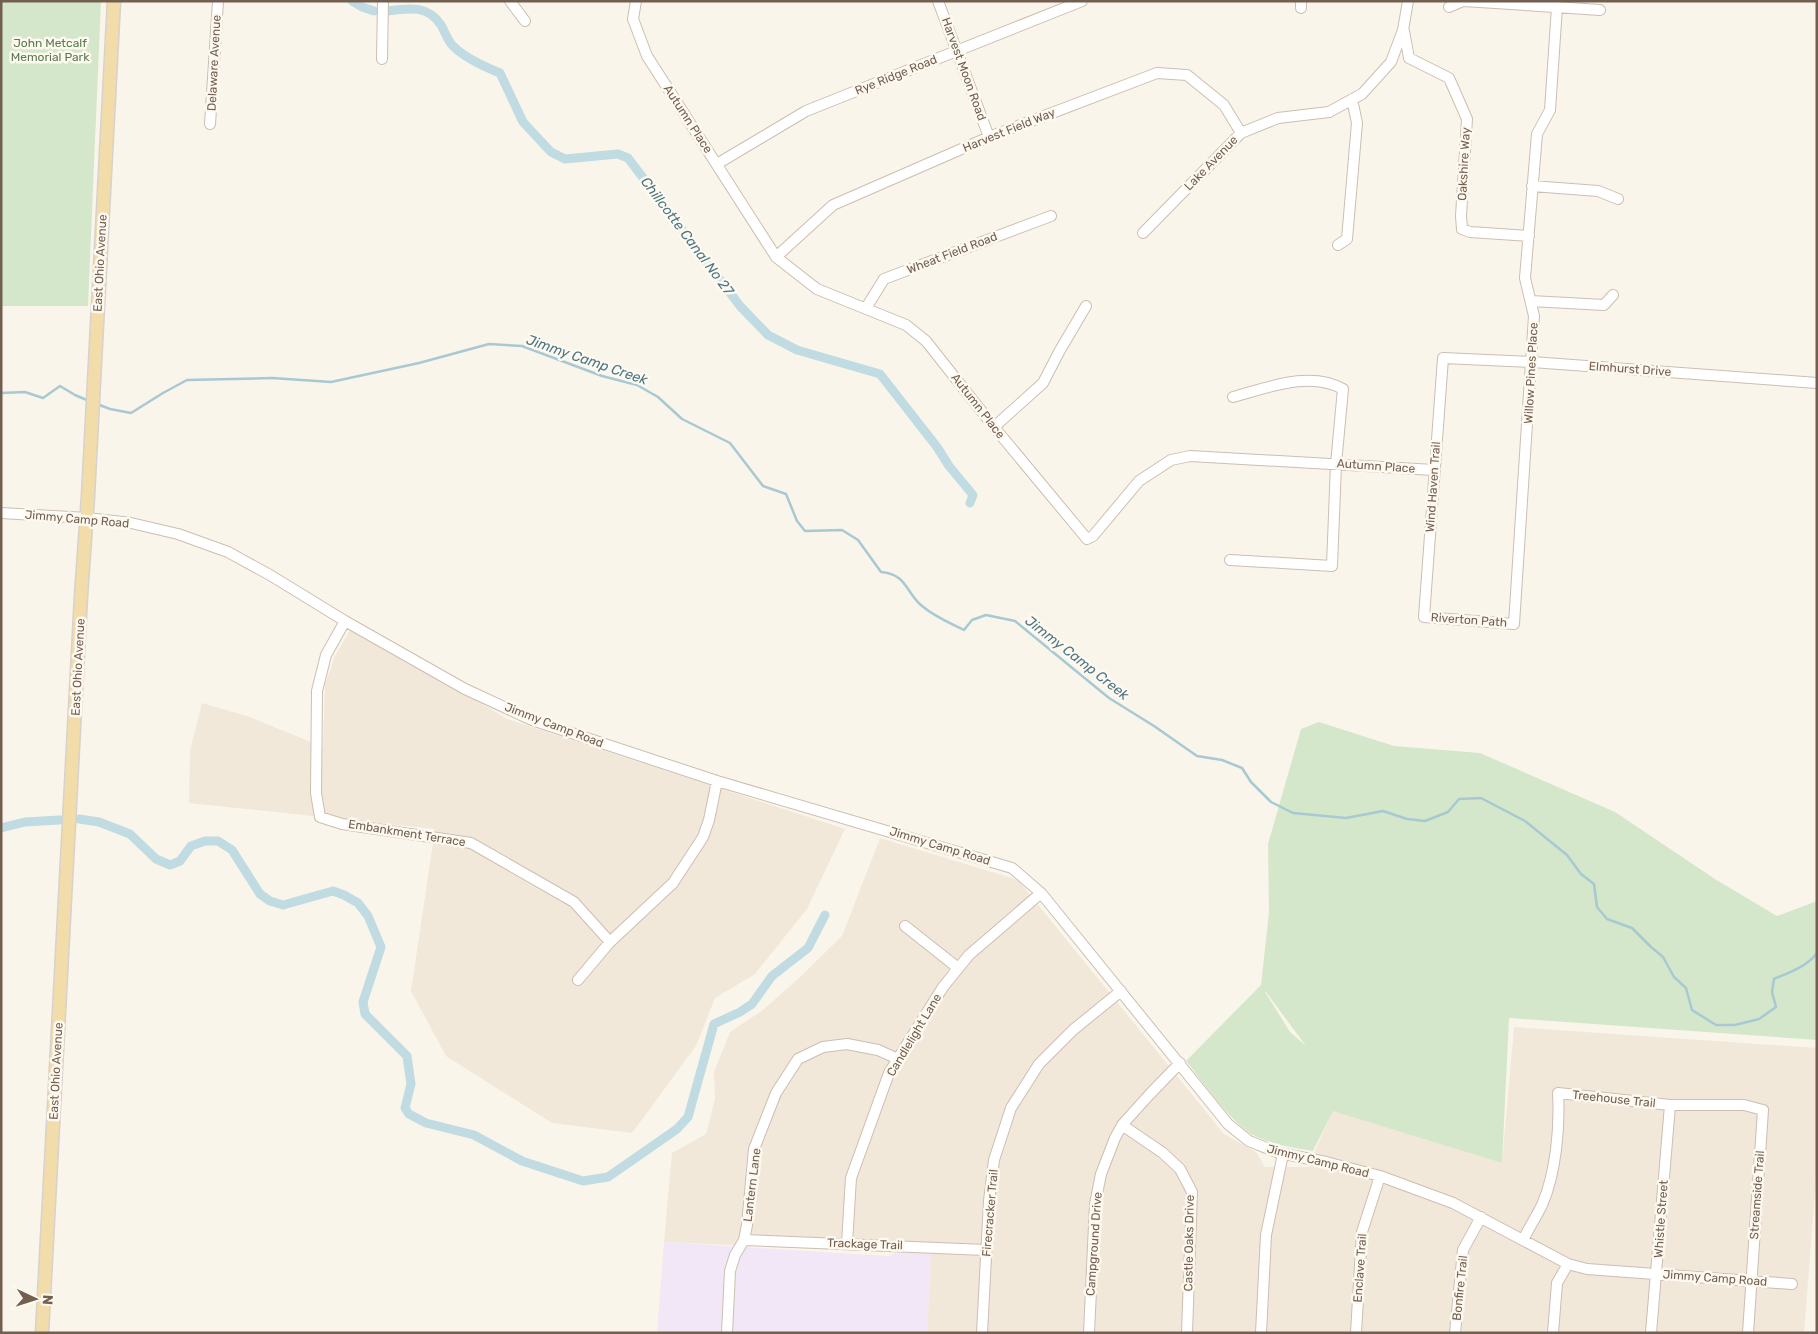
<svg xmlns="http://www.w3.org/2000/svg" width="1818" height="1334" font-family="Rubik,sans-serif">
<style>
.residential{fill:#f1e8d9}
.education{fill:#f2e7f7}
.green{fill:#d4e7ca;fill-rule:evenodd}
.lines{fill:none;stroke-linecap:round;stroke-linejoin:round}
.stream{stroke:#a8c9d3;stroke-width:2.5}
.canal{stroke:#c0dbe2;stroke-width:9}
.minor-casing{stroke:#ccbeb1;stroke-width:12}
.major-casing{stroke:#d8d2ce;stroke-width:15}
.minor{stroke:#fff;stroke-width:10}
.major{stroke:#f1dcaa;stroke-width:12}
.labels{text-anchor:middle;dominant-baseline:central;stroke-width:5;stroke-linejoin:round;paint-order:stroke}
.park-label{font-size:12px;fill:#577c4c;stroke:#fdf9f0}
.street-label{font-size:12px;fill:#735f50;stroke:#fdf9f0}
.water-label{font-size:14px;font-style:italic;fill:#4c7684;stroke:#fdf9f0}
</style>
<rect width="100%" height="100%" fill="#faf5ea"/>
<path class="residential" d="M353 625 507 719 845 829 807 909 755 974 715 998 696 1046 632 1133 552 1123 446 1056 411 991 435 829 189 803 190 751 202 703 250 717 323 747 325 685 335 656Z
M880 838 1018 880 1224 1134 1256 1152 1265 1167H1308L1333 1110 1502 1163 1514 1027 1817 1048V1167L1804 1333H927L931 1254 664 1242 672 1153 706 1134 715 1099 714 1072 730 1032 763 1010 800 977 842 936Z"/>
<path class="education" d="M664 1242 888 1256 900 1251 931 1254 927 1333H657Z"/>
<path class="green" d="M1 1H101L88 306H1Z
M1319 722 1394 746 1480 753 1615 812 1715 879 1777 916 1817 901V1040L1509 1018 1502 1163 1333 1111 1313 1151C1294 1148 1275 1145 1257 1137 1232 1125 1204 1083 1186 1061L1261 985 1269 912 1268 844 1301 729ZM1265 992H1266L1306 1046 1290 1032Z"/>
<g class="lines">
<path class="stream" d="M1 393 25 392 43 398 60 386 75 395 89 401
M97 404 110 409 131 413 163 393 187 380 272 378 331 382 419 363 489 344 522 346 602 376 637 385 658 397 682 419 730 443 763 486 786 494 797 521 805 531 842 530 858 540 881 572C907 574 906 593 922 606 935 617 950 623 964 630L972 620 986 615 1015 621 1109 698 1154 726 1197 756 1222 760 1242 768 1251 782 1271 802 1293 813 1346 818 1383 811 1407 819 1425 821 1448 812 1459 799 1481 798 1525 821 1567 855 1581 874 1594 884 1597 907 1607 919 1632 928 1651 947 1663 957 1674 977 1686 988 1692 1010 1716 1025H1735L1759 1019 1776 1007 1772 992 1774 979C1788 973 1808 966 1817 953"/>
<path class="canal" d="M352 1 362 7 374 11
M388 11C409 8 428 5 441 25 445 32 448 41 453 46 465 58 485 67 500 73L523 122 551 152 565 159 618 154 628 158 740 306 768 335 797 350 880 374 937 447 949 466 973 495 970 503
M79 819 99 822 130 834 156 859 170 865 180 861 191 846 205 841H218L232 850 260 894 270 901 283 905 333 891 344 895 358 903 368 916 381 947 363 1002 365 1014 407 1056 411 1084 405 1108 409 1114 426 1123 474 1135 522 1161 583 1181 608 1177 677 1129 688 1117 714 1024 740 1012 752 1004 772 976 808 948 825 915
M1 828 25 822 60 820"/>
<g class="minor-casing">
<path id="minor" d="M510 1 525 21
M636 1 633 19 647 56 776 257 817 289 906 325 926 341 994 427 1087 539 1093 536 1139 481 1171 460 1190 456 1434 470
M938 1 989 137
M1464 1 1600 10
M1449 7 1463 1
M1557 7 1550 110 1537 134 1525 278 1534 316 1514 624 1424 617 1443 358 1532 362 1817 383
M1301 8V1
M1404 31 1409 58 1449 78 1467 119 1461 216 1462 229 1470 232 1529 236
M382 59 383 1
M210 124 218 1
M717 164 806 111 1082 1
M1532 186 1598 191 1618 199
M1143 233 1241 133 1278 118 1329 112 1362 94 1391 62 1403 30 1408 1
M1338 245 1347 239 1357 123 1352 99
M776 257 833 205 989 137 1157 73 1187 75 1224 105 1241 133
M1531 301 1604 305 1613 295
M866 308 884 279 1051 216
M994 427 1043 383 1059 352 1086 306
M1 513 87 518 131 523 178 534 228 552 270 575 345 621 465 689 532 720 717 781 1012 868 1041 893 1228 1124 1249 1141 1279 1153 1326 1162 1380 1176 1453 1203 1568 1264 1587 1269 1792 1284
M1230 560 1332 566 1336 464 1343 389C1310 370 1267 388 1233 397
M345 621 326 655 317 691 316 793 320 817 342 824 471 843 574 902 610 942 673 883 703 837 709 820 717 781
M905 926 958 968
M578 980 610 942
M1122 1125 1163 1153 1180 1169 1192 1192 1187 1333
M744 1240 986 1250
M1523 1240C1529 1228 1536 1217 1542 1205 1556 1173 1560 1127 1558 1093L1670 1105H1744L1763 1110 1748 1333
M847 1243 851 1178 889 1073 943 987 969 955 1041 893
M727 1333 730 1271 735 1255 744 1240 747 1225 754 1149 776 1093 798 1059 823 1047 847 1044 878 1050 898 1059
M982 1333 989 1201 994 1160 1011 1108 1039 1064 1073 1030 1121 991
M1089 1333 1095 1204 1101 1174 1115 1138 1122 1125 1149 1095 1180 1063
M1261 1333 1266 1235 1283 1154
M1356 1333 1362 1232 1380 1176
M1455 1333 1463 1250 1481 1217
M1553 1333 1557 1283 1568 1264
M1651 1333 1670 1105"/>
</g>
<g class="major-casing">
<path id="major" d="M42 1333 81 596 88 496 114 1"/>
</g>
<use href="#minor" class="minor"/>
<use href="#major" class="major"/>
</g>
<g class="labels">
<g class="park-label">
<text x="50" y="43">John Metcalf<tspan x="50" dy="14">Memorial Park</tspan></text>
</g>
<g class="street-label">
<text transform="translate(214 63) rotate(-87)">Delaware Avenue</text>
<text transform="translate(964 69) rotate(70)">Harvest Moon Road</text>
<text transform="translate(896 75) rotate(-22)">Rye Ridge Road</text>
<text transform="translate(688 119) rotate(57)">Autumn Place</text>
<text transform="translate(1009 130) rotate(-22)">Harvest Field Way</text>
<text transform="translate(1211 163) rotate(-46)">Lake Avenue</text>
<text transform="translate(1464 164) rotate(-87)">Oakshire Way</text>
<text transform="translate(952 253) rotate(-21)">Wheat Field Road</text>
<text transform="translate(100 263) rotate(-87)">East Ohio Avenue</text>
<text transform="translate(1630 369) rotate(4)">Elmhurst Drive</text>
<text transform="translate(1531 373) rotate(-87)">Willow Pines Place</text>
<text transform="translate(978 406) rotate(52)">Autumn Place</text>
<text transform="translate(1376 466) rotate(4)">Autumn Place</text>
<text transform="translate(1433 487) rotate(-86)">Wind Haven Trail</text>
<text transform="translate(77 519) rotate(5)">Jimmy Camp Road</text>
<text transform="translate(1469 620) rotate(4)">Riverton Path</text>
<text transform="translate(78 667) rotate(-87)">East Ohio Avenue</text>
<text transform="translate(554 725) rotate(21)">Jimmy Camp Road</text>
<text transform="translate(407 833) rotate(9)">Embankment Terrace</text>
<text transform="translate(940 846) rotate(17)">Jimmy Camp Road</text>
<text transform="translate(914 1035) rotate(-59)">Candlelight Lane</text>
<text transform="translate(56 1071) rotate(-87)">East Ohio Avenue</text>
<text transform="translate(1614 1099) rotate(6)">Treehouse Trail</text>
<text transform="translate(1318 1161) rotate(14)">Jimmy Camp Road</text>
<text transform="translate(752 1185) rotate(-83)">Lantern Lane</text>
<text transform="translate(1757 1195) rotate(-86)">Streamside Trail</text>
<text transform="translate(990 1213) rotate(-85)">Firecracker Trail</text>
<text transform="translate(1661 1219) rotate(-86)">Whistle Street</text>
<text transform="translate(1189 1243) rotate(-89)">Castle Oaks Drive</text>
<text transform="translate(865 1244) rotate(2)">Trackage Trail</text>
<text transform="translate(1094 1244) rotate(-86)">Campground Drive</text>
<text transform="translate(1360 1268) rotate(-86)">Enclave Trail</text>
<text transform="translate(1715 1278) rotate(4)">Jimmy Camp Road</text>
<text transform="translate(1460 1288) rotate(-84)">Bonfire Trail</text>
</g>
<g class="water-label">
<text transform="translate(687 236) rotate(53)">Chillcotte Canal No 27</text>
<text transform="translate(587 360) rotate(19)">Jimmy Camp Creek</text>
<text transform="translate(1077 658) rotate(38)">Jimmy Camp Creek</text>
</g>
</g>
<rect width="1818" height="1334" fill="none" stroke="#735f50" stroke-width="5"/>
<g transform="translate(35 1299) rotate(94)" stroke="#fdf9f0" stroke-width="4" paint-order="stroke">
<path d="M0-4L9 19L0 12L-9 19Z" fill="#735f50"/>
<text y="-8" font-size="14" font-weight="bold" text-anchor="middle" fill="#735f50">N</text>
</g>
</svg>
